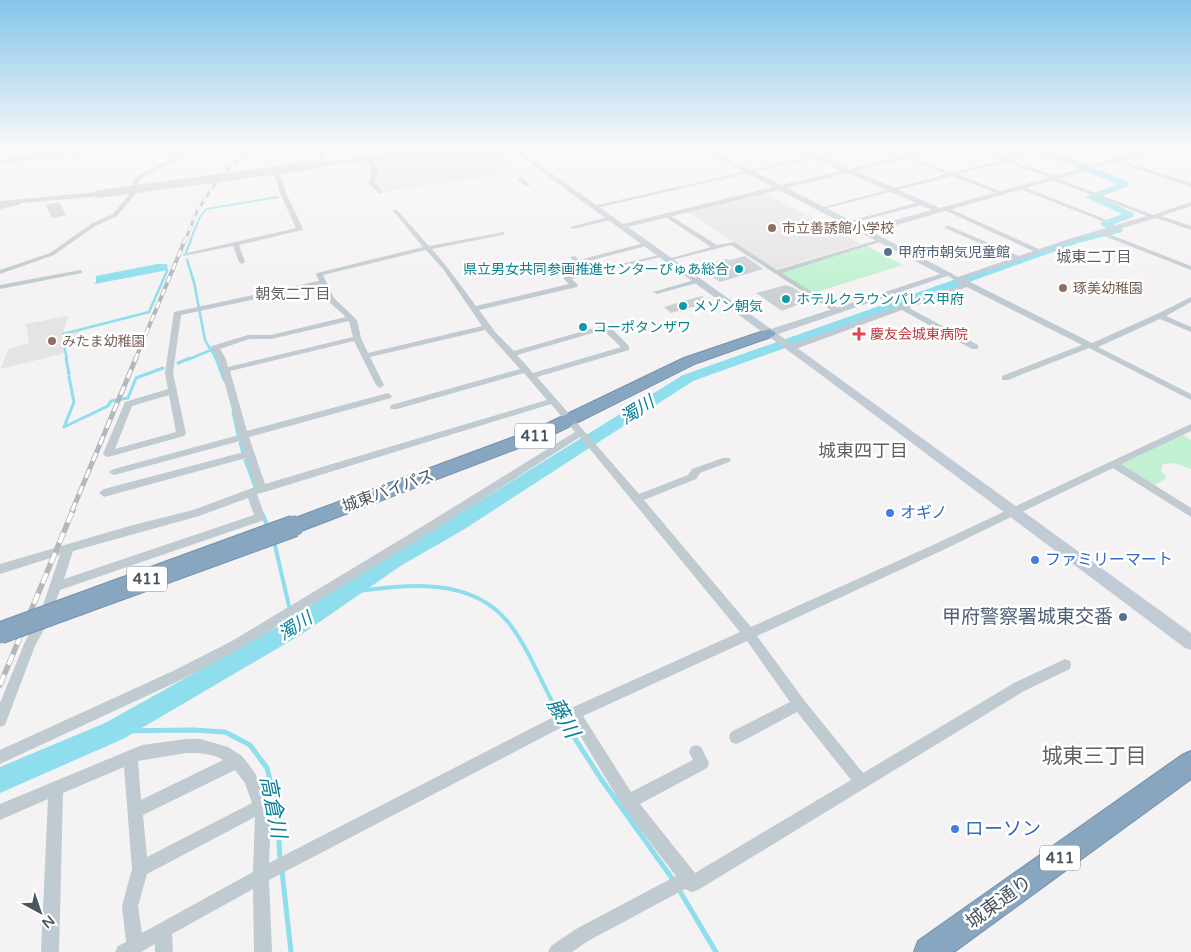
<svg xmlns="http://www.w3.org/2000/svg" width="1191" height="952" font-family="'Varela Round','Noto Sans JP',sans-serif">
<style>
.education{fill:#e5e3e4}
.green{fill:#c1f1d2}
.water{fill:#8edeee}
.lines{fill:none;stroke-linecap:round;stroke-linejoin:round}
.stream-far4{stroke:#8edeee;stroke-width:2}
.stream-far3{stroke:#8edeee;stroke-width:2.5}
.stream-far2{stroke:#8edeee;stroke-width:3}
.stream-far1{stroke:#8edeee;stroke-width:4}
.stream{stroke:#8edeee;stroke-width:5}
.river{fill:#8edeee;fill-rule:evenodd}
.building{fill:#cccfd4}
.highway-casing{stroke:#7491ac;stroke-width:2}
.street{fill:#c0cad1;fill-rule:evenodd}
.secondary{fill:#c0cbd5;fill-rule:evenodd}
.highway{fill:#89a6c0;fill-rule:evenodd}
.rail-far3-casing{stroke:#b4b7bc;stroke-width:3}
.rail-far2-casing{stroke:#b4b7bc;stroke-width:4}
.rail-far1-casing{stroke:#b4b7bc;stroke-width:5}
.rail-casing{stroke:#b4b7bc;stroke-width:5.5}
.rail-far3{stroke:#fff;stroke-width:2;stroke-dasharray:5.5;stroke-linecap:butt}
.rail-far2{stroke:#fff;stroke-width:2.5;stroke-dasharray:7;stroke-linecap:butt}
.rail-far1{stroke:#fff;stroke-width:3;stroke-dasharray:9;stroke-linecap:butt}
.rail{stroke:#fff;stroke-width:4;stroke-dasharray:11;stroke-linecap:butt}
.highway-bridge-casing{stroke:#7491ac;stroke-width:23;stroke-linecap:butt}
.secondary-bridge{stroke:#c0cbd5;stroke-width:8}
.highway-bridge{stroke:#89a6c0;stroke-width:21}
.education-dot{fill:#8d6e63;stroke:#fff;stroke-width:2}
.service-dot{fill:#5c6f8a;stroke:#fff;stroke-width:2}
.culture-dot{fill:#0f9aa8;stroke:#fff;stroke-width:2}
.health-dot{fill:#e0444e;stroke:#fff;stroke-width:2}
.shop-dot{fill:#3f7fe0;stroke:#fff;stroke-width:2}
.labels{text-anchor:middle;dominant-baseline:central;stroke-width:5;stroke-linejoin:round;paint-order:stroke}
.far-education-label{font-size:14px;fill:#785e54;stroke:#fff;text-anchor:start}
.far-service-label{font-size:14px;fill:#4e5e75;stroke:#fff;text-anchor:start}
.far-culture-label{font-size:14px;fill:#0d838f;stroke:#fff;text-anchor:start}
.far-health-label{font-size:14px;fill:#be3a42;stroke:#fff;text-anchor:start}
.far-neighbourhood-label{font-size:15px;fill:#5e6267;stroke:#fff}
.shield{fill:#fff;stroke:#808990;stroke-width:1}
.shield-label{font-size:15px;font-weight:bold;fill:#495660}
.street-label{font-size:16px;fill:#495660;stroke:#fff}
.shop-label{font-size:16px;fill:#366cbe;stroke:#fff;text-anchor:start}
.water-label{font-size:18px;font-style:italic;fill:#0b8199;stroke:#fff}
.neighbourhood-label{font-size:18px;fill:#5e6267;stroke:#fff}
.near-service-label{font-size:19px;fill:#4e5e75;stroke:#fff;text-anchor:end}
.near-shop-label{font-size:19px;fill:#366cbe;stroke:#fff;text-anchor:start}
.near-street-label{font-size:19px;fill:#495660;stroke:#fff}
.near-water-label{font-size:21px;font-style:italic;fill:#0b8199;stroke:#fff}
.near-neighbourhood-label{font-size:21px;fill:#5e6267;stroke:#fff}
</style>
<rect width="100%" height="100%" fill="#f4f2f2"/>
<path class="education" d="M475 148H496L517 172 382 192 374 182 373 180 378 173 373 160Z
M765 193 861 244 776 269 687 212Z
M68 316 63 333 80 329 83 339 64 344 66 353 0 369 9 349 29 343 26 324Z"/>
<path class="green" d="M867 246 903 265 813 293 781 273Z
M1179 433 1191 440V469L1174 463 1163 464 1161 470 1167 478 1150 487 1113 464Z"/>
<path class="water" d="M157 264H167L168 270 94 284 96 282V276Z"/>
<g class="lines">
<path class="stream-far4" d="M184 153 199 148
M190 241 200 217 206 209 278 197"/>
<path class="stream-far3" d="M186 252 191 240
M187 260 194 282 205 340 217 360
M63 334 149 312 167 271
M64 344 67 360
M187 360 211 350"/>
<path class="stream-far2" d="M66 358 69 374
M216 358 224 380
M178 363 190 358
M69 377 74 402 64 427 108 406 111 401 128 398 136 378 163 368
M233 412 238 435
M240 443 243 453
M245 460 256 490"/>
<path class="stream-far1" d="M263 515 268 528
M274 541 294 628
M350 592C403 585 470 575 508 622 526 644 540 679 554 705"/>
<path class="stream" d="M554 704 561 716
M565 723 601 779 674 881
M114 731 193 730 225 732 250 745 267 768 277 806 280 859
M282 871 291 952
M678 888 716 952"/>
<path class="river" d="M1039 148H1056L1052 151 1129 182V186L1099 197 1133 213V217L1114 224 1123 230 1122 232 1078 243 693 381 463 530 402 565 302 634 123 739 0 793V767L105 723 286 622 388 555 449 520 683 375 1070 239 1108 229 1100 224 1101 222 1122 214 1085 197 1117 184 1039 152Z"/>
</g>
<path class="building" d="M59 202 66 215 52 218 46 205Z
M745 256 763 269 720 282 703 271 722 265 716 261 726 259 730 260Z
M786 285 792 287 808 297 805 298 809 300 782 311 756 293Z
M702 296 710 302 671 313 664 307Z"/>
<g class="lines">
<g class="highway-casing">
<path id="highway" d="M769 329 776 333 774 336 694 364 550 436 301 531 294 533 287 531 285 526 287 521 538 428 684 358Z
M1191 751V779L954 952H914L918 941 1182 755Z"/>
</g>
<path class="street" d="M110 148H121L74 156 71 154 73 153 0 164V160L74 149 77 151 75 152Z
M161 148H167L185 154 181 158 143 177 140 180 138 187H134V179L139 175 179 155Z
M314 148H318L328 165H324Z
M800 148H811L800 151 797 149Z
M850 148H858L596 208 593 206Z
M882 148H887L952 173 1001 160 969 148C980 148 992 157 1003 156 1017 155 1031 148 1045 148L1040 150 1072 163 1067 164 1035 152 1006 159 1059 177V179L1153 215 1191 202V206L1161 216 1191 226V230L1156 218 1106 233 1191 266V270L1099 234 1076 240 964 279 1092 343 1157 314 1191 297V302L1166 316 1191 327V332L1160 319 1098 347 1191 394V400L1089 348 1008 380H1002V376L1082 345 967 287 909 308 978 345V349H972L902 310 793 350H787V346L962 284 946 275V273H950L958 277 1013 258 945 228V226H949L1019 256 1033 251 944 210V208H948L1039 249 1072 238 1147 216 1052 180V178L1006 162 957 174 1005 193V195H1001L952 176 820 210V208L947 174Z
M369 156 372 158 378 173 374 182 382 191V193H378L368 182 372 173 366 158Z
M1114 159 1191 183V187L1114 161Z
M288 169 290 170V172L280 174 286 193 303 229 302 230 239 245 245 262 242 264 239 262 233 246 183 256V254L296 228 280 193 274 173Z
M518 178H522L531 185 526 186 518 180Z
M1020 187H1024L1107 220 1102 221 1020 189Z
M133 190 138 191 117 216 95 226 54 255 0 274V270L50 253 91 224 113 214Z
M19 200 22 202 19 205 0 209V205L15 203Z
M923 201 925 202V204L849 224 846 222Z
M396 209 429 246 504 232 505 233 502 235 432 249 447 267 476 306 569 284 563 278 565 277 664 254V256L572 279 578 285 577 287 479 310 496 333 514 351 605 325H608L629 346V350L537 377 639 494 688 475 692 469 723 458H729L731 460 729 462 700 473 696 479 644 500 751 627 933 545 1191 424V431L1121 464 1191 508V517L1113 468 941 551 757 636 804 700 863 773 1014 683 1065 659 1070 661 1071 665 1070 669 1024 691 698 890 692 892 685 889 588 941 572 952H548L551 946 576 929 676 876 623 807 572 722 269 880 272 952H254L253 889 172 934 173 952H155V944L141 952H115L118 946 126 942 122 906 132 869 124 767 63 793 59 952H41L48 799 0 820V804L142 745 186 739H200L228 747 242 756 255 773 264 794 271 817 269 863 569 709 740 632 580 437 436 529 240 649 183 679 0 764V750L173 671 232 641 428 523 575 432 551 404 265 492 257 494 265 517 264 520 60 590 48 622 35 646 5 725 0 727V703L24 644 41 611 60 555 0 574V564L133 525 193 510 255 487 246 458 104 497 99 493 104 489 244 452 240 441 114 475 109 472 114 469 239 435 218 359 211 348 212 346 248 335H271L346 317 328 301 321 285 181 315 173 373 186 434 184 436 108 457 105 456 103 454 125 402 168 389 165 373 174 312 319 281 316 274 317 273 423 247 394 212 393 211ZM426 250 443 269 482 326 368 353 361 338 357 320 334 298 323 275ZM349 321 353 337 228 367 226 359 220 349 249 339H271ZM485 330 520 369 391 405 390 407 391 409H397L524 373 547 400 265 484 249 437 391 398 392 396 388 393 247 431 230 371 354 341 376 385 380 388 384 385 370 357ZM603 330 621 347 533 373 517 355ZM169 395 176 432 115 449 132 406ZM248 498 254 515 64 579 73 551 199 516ZM747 641 790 702 731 732 729 737 731 742 736 744 741 742 797 712 851 780 695 873 640 804 707 768 709 763 701 747 696 745 691 747 689 752 693 760 631 792 583 716ZM186 753C198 753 213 753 223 760L141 800 138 761ZM235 770 245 783 252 803 147 857 143 815ZM255 817 253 872 142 933 138 906 147 874Z
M666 213 717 245 734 242 777 270 881 239 886 240 782 273 839 309V313H836L731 245 668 261V259L711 247 664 216V214Z
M612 216 614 217V219L573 229 570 227Z
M648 242 650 243V245L577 264 570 257 575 256 579 260Z
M80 270 82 271V273L0 289V285Z
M698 279 700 280V282L657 294 653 292Z"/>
<path class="secondary" d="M441 148H458L455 150 315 167 311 165 315 163Z
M509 148H516L623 224 773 187 700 148H707L781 185 841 171 793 148H801L849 169 936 148H946L945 149 856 171 940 208 1154 148H1163L1162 149 872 232 953 274 778 334 1191 633V650L1185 648 812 368ZM848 173 932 210 866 228 787 188ZM779 190 940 274 771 329 628 227Z
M1181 148H1191V151L1182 149Z
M99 192H102V196L0 205V201Z"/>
<use href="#highway" class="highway"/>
<g class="rail-far3-casing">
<path id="rail-far3" d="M185 241 197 211 221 175 251 148"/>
</g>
<g class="rail-far2-casing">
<path id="rail-far2" d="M135 360 185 240"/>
</g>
<g class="rail-far1-casing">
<path id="rail-far1" d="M72 511 136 358"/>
</g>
<g class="rail-casing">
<path id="rail" d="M0 685 73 510"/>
</g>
<use href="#rail-far3" class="rail-far3"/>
<use href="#rail-far2" class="rail-far2"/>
<use href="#rail-far1" class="rail-far1"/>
<use href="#rail" class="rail"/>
<g class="highway-bridge-casing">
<path id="highway-bridge" d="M0 633 294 526"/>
</g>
<path class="secondary-bridge" d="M99 194 315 165"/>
<use href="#highway-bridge" class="highway-bridge"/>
</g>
<linearGradient id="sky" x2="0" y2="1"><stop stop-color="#84c5ea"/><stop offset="0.53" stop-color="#faf9f9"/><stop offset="1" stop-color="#faf9f9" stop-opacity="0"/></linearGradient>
<rect width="1191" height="281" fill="url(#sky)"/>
<g class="education-dot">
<circle cx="772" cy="228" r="5"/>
<circle cx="1063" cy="288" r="5"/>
<circle cx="52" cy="341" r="5"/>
</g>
<g class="service-dot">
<circle cx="888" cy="252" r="5"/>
<circle cx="1123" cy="617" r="5"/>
</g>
<g class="culture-dot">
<circle cx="739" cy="269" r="5"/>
<circle cx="786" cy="299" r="5"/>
<circle cx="683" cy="306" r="5"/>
<circle cx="583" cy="327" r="5"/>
</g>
<path class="health-dot" d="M856.5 326.5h5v5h5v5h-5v5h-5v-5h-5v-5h5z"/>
<g class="shop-dot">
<circle cx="890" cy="513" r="5"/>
<circle cx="1035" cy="560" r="5"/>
<circle cx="955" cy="829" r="5"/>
</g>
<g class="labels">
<g class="far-education-label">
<text x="782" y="228">市立善誘館小学校</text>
<text x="1073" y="288">琢美幼稚園</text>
<text x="62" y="341">みたま幼稚園</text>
</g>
<g class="far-service-label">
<text x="898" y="252">甲府市朝気児童館</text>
</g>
<g class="far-culture-label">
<text x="729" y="269" text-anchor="end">県立男女共同参画推進センターぴゅあ総合</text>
<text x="796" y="299">ホテルクラウンパレス甲府</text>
<text x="693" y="306">メゾン朝気</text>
<text x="593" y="327">コーポタンザワ</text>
</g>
<g class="far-health-label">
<text x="870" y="334">慶友会城東病院</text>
</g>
<g class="far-neighbourhood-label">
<text x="1094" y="257">城東二丁目</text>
<text x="293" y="294">朝気二丁目</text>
</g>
<g class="shield">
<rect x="515" y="423.5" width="40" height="25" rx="4"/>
<rect x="127" y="566.5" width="40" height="25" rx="4"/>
<rect x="1040" y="845.5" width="40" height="25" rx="4"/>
</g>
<g class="shield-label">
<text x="535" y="436">411</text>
<text x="147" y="579">411</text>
<text x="1060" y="858">411</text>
</g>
<g class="street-label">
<text transform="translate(388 491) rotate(-20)">城東バイパス</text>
</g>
<g class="shop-label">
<text x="900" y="513">オギノ</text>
<text x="1045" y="560">ファミリーマート</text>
</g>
<g class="water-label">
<text transform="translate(637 410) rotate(-32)">濁川</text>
<text transform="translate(295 626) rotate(-32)">濁川</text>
</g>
<g class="neighbourhood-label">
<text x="863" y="451">城東四丁目</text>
</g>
<g class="near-service-label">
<text x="1113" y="617">甲府警察署城東交番</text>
</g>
<g class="near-shop-label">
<text x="965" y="829">ローソン</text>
</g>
<g class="near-street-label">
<text transform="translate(999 902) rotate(-36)">城東通り</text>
</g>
<g class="near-water-label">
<text transform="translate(563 718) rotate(60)">藤川</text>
<text transform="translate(273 807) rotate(79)">高倉川</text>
</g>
<g class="near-neighbourhood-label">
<text x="1094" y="756">城東三丁目</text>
</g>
</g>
<g transform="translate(40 912) rotate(140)" stroke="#ffffff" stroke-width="4" paint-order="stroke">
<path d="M0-4L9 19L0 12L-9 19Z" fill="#495660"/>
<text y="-8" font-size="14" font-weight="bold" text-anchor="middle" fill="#495660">N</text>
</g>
</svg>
